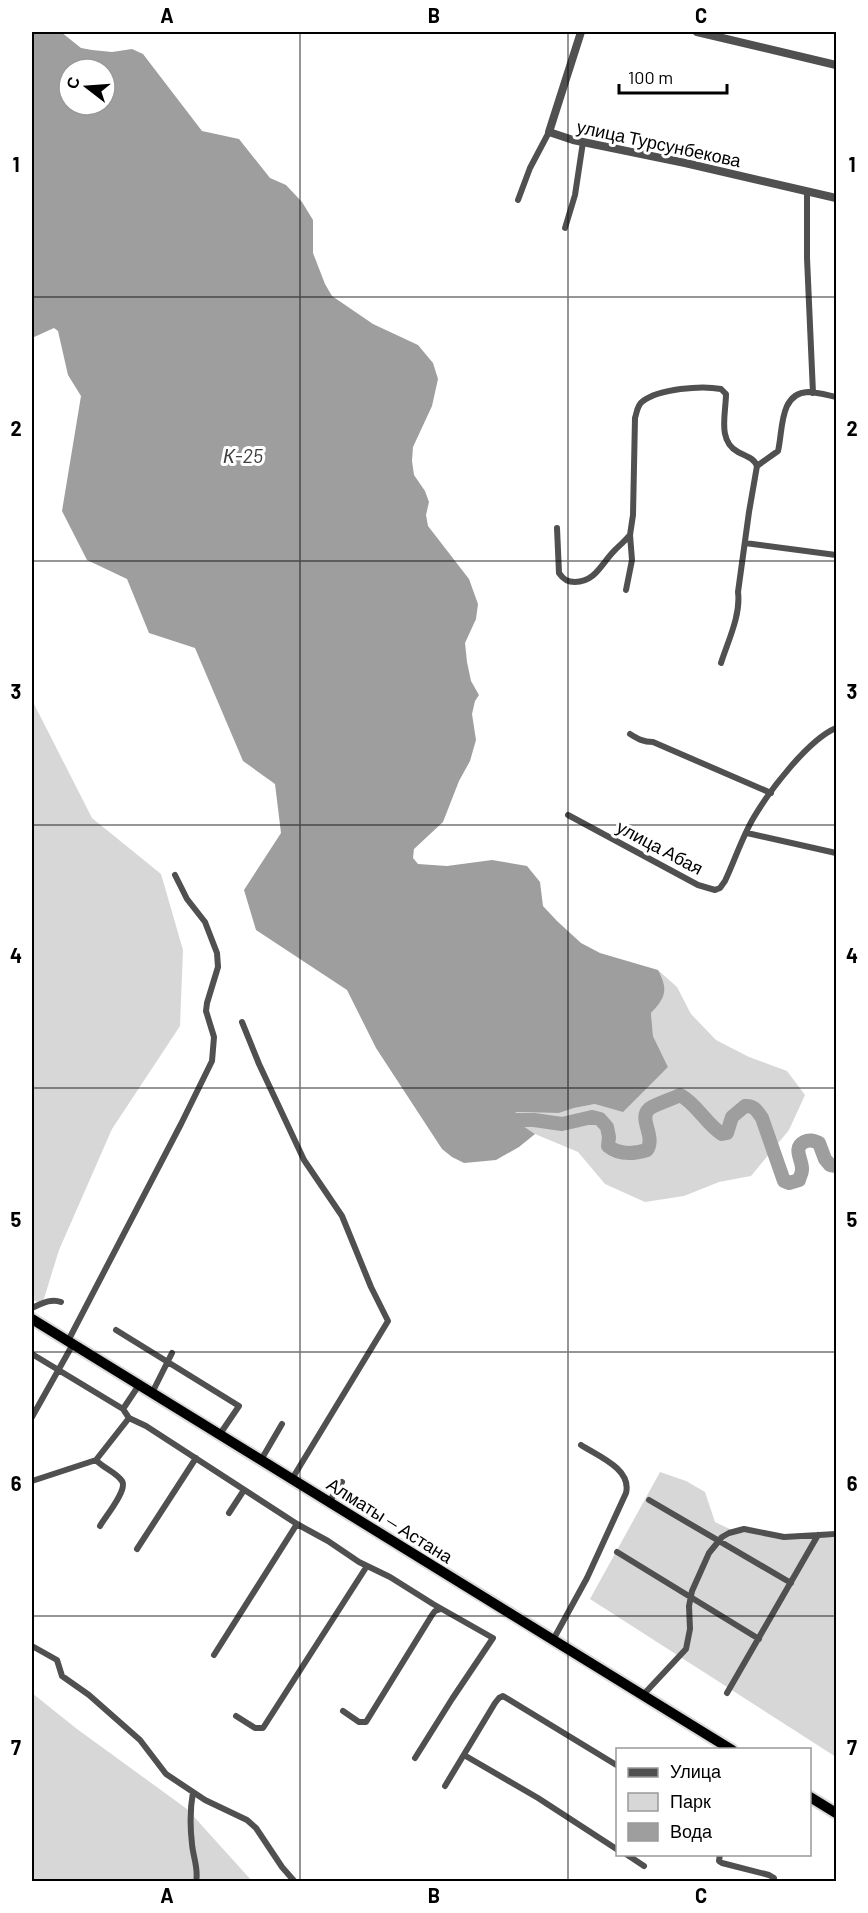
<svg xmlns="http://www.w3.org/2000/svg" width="868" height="1913" font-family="Barlow,sans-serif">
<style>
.green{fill:#d7d7d7}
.water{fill:#9e9e9e;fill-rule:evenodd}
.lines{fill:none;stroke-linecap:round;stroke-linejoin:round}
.river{stroke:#9e9e9e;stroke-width:14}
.trunk-casing{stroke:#dbdbdb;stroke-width:14}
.minor{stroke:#505050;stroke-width:6}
.tertiary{stroke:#505050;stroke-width:8}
.trunk{stroke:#000;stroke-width:10}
.grid{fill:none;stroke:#000;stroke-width:1.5;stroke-opacity:0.55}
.labels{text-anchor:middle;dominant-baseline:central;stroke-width:6;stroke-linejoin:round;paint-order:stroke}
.street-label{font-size:18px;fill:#000;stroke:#fff}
.water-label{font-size:20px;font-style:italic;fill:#3f3f3f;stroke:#fff}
.neatline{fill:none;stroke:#000;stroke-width:2}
.grid-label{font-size:20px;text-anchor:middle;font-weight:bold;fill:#000}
</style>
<rect width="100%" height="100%" fill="#fff"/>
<path class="green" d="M32 700 92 818 161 874 183 950 180 1026 112 1129 59 1250 42 1305 32 1299Z
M658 970 677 987 691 1014 716 1040 749 1057 787 1071 805 1095 789 1130 751 1176 719 1182 684 1196 645 1202 605 1184 578 1152 535 1134 500 1112 559 1113 574 1108 595 1104 644 1089 668 1067 653 1036 651 1013C664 998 669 989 658 970Z
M660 1472 686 1481 705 1492 715 1522 736 1532 836 1538V1757L590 1599Z
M32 1693 77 1729 187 1809 252 1881H32Z"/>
<path class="water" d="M32 32H61L81 48 92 50 112 52 132 49 143 54 202 131 239 139 270 178 286 185 302 202 313 220V253L325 284 332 296 373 324 418 345 433 363 438 379 432 406 413 447 412 461 414 475 425 491 429 502 426 515 428 526 469 579 478 604 476 619 465 643 467 662 471 681 479 695 475 701 472 714 476 740 470 761 459 781 443 822 414 849 413 858 418 864 447 866 492 860 527 866 540 882 543 906 557 921 581 943 600 953 658 970C669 990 665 998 651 1013L653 1036 668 1067 623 1112 595 1104 574 1108 559 1113 502 1112 535 1134 519 1147 496 1160 464 1163 452 1157 442 1149 376 1048 347 990 256 930 244 890 281 833 275 784 243 761 195 648 149 633 127 579 87 560 62 511 81 396 68 375 58 331 54 328 32 338ZM69 69H105V105H69Z"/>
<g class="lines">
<path class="river" d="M485 1103 515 1120H534L562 1124 592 1117 600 1119 607 1127 609 1137 608 1146C619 1155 634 1154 647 1150 656 1136 638 1119 649 1109 653 1105 672 1099 680 1095 697 1104 706 1124 722 1134L727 1133 732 1117 745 1106C754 1105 757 1111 762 1118L784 1181 789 1183 799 1180C800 1176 802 1173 802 1170 803 1161 792 1148 804 1142 810 1139 814 1141 819 1143L825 1159 830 1165 836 1166"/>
<g class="trunk-casing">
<path id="trunk" d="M32 1319 732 1750
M810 1797 836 1813"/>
</g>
<path class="minor" d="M807 191V258L813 393
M518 200 530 168 549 132
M565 228 575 195 583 142
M757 466 778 451C783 431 779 393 808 392 817 392 827 395 836 397
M557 528 559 573C563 579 567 582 575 582 596 582 602 562 616 549 621 544 625 541 630 535
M745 543 836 555
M626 590 632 560 630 535 633 515 635 418C637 412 637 405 643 401 659 389 701 385 721 389L726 394C726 413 717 441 738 452 746 456 754 458 757 466L749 512 738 592C741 615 728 641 721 663
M630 734C638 739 643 742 653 742L771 793
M568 815 698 885 715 890 720 888 725 881C735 860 742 837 754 817 770 790 808 740 836 728
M747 833 836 853
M242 1022 259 1064 304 1160 342 1216 371 1287 388 1321 292 1479
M32 1308C41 1304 51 1298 61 1302
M116 1330 239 1406 220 1434
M68 1341 181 1124 212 1061 214 1037 206 1011 207 1003 218 967 217 953 205 922 187 899 175 875
M32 1354 123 1409 129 1418 146 1426 297 1524 328 1541 359 1562 390 1577 433 1604 493 1638 452 1699 415 1758
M152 1393 172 1353
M123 1409 139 1385
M32 1417 73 1344
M96 1460C103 1468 116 1472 122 1481 128 1490 105 1517 100 1526
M261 1460 282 1424
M32 1481 96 1460 129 1418
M649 1500 791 1583
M329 1502 342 1482
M229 1513 244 1490
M137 1549 196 1458
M617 1552 759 1639
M553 1640 587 1578 626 1493C632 1469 598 1456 581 1445
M32 1646 57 1660 62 1676 89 1695 140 1740 166 1774 205 1800 247 1820 256 1828 282 1867 295 1882
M214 1655 297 1524
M727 1693 818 1535
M643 1695 686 1649 690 1629 689 1606 692 1591 709 1553 722 1537 729 1533 744 1529 784 1537 836 1534
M343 1711 359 1722H366L432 1615 435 1611 441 1609
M236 1716 255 1728H263L367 1566
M464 1755 538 1798 618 1850
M445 1786 495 1703 499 1698 503 1696 618 1766
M193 1792C190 1809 190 1827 192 1844 193 1857 199 1869 196 1882
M626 1854 644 1866
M720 1854 719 1861 722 1863 769 1875 774 1878V1882"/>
<path class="tertiary" d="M581 32 549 132 573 140 685 163 836 198
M697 32 836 65"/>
<use href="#trunk" class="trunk"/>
</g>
<path class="grid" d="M300 32V1882M568 32V1882M32 297H836M32 561H836M32 825H836M32 1088H836M32 1352H836M32 1616H836"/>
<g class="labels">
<g class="street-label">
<text transform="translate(659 143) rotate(12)">улица Турсунбекова</text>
<text transform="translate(660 847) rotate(28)">улица Абая</text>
<text transform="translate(390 1520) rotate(32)">Алматы — Астана</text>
</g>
<g class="water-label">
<text x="243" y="455">К-25</text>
</g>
</g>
<rect width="868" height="1913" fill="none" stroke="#ffffff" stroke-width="66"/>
<rect x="616" y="1748" width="195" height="108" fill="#ffffff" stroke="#999999" stroke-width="1.5"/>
<rect x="628" y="1768" width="30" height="9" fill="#505050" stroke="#999999" stroke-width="1.5"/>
<text x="670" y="1778" font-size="18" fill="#000000">Улица</text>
<rect x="628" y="1793" width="30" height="18" fill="#d7d7d7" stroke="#999999" stroke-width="1.5"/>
<text x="670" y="1808" font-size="18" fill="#000000">Парк</text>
<rect x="628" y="1823" width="30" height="18" fill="#9e9e9e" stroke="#999999" stroke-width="1.5"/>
<text x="670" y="1838" font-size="18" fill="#000000">Вода</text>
<g transform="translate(87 87) rotate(287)"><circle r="28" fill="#ffffff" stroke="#999999" stroke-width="1.5"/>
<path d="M0-4.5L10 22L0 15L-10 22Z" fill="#000000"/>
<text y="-9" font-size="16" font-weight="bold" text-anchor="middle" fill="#000000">С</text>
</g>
<path d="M619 84v9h108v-9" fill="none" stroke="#000000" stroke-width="3"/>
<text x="628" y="84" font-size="18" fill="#000000" stroke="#ffffff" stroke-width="4.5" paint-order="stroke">100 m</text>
<rect x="33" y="33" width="802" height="1847" class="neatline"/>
<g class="grid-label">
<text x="167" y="23">A</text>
<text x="434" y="23">B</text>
<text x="701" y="23">C</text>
<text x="16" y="172">1</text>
<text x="852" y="172">1</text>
<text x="16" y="436">2</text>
<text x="852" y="436">2</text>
<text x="16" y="699">3</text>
<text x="852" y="699">3</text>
<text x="16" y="963">4</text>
<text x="852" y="963">4</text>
<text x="16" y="1227">5</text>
<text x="852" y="1227">5</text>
<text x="16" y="1491">6</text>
<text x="852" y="1491">6</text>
<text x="16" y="1755">7</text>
<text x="852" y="1755">7</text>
<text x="167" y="1903">A</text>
<text x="434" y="1903">B</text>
<text x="701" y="1903">C</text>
</g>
</svg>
